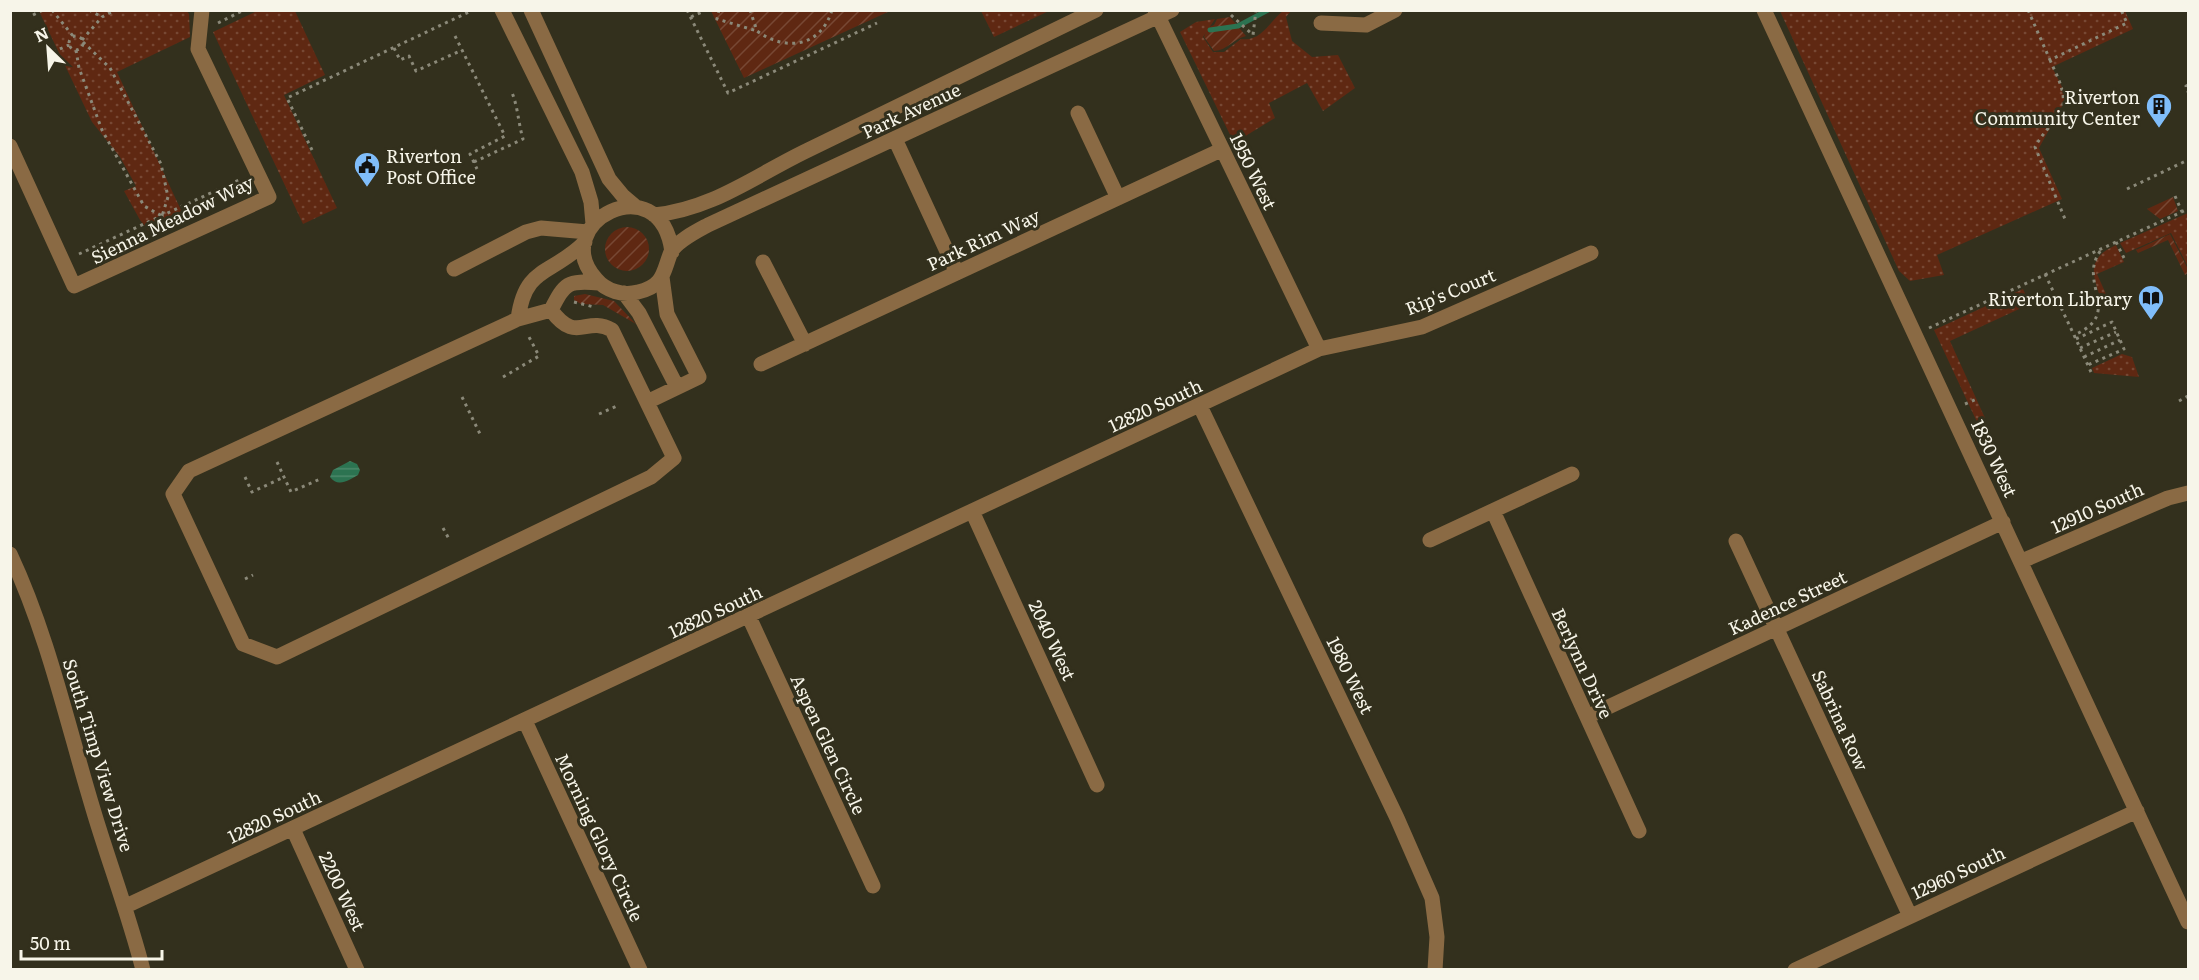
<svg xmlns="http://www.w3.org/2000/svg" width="2199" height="980" font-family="Literata,serif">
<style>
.grass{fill:url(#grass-dots)}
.garden{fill:url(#garden-furrows)}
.water{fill:url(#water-rules)}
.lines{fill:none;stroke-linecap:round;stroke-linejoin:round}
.stream{stroke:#2c7351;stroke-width:5}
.path{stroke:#8b8979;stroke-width:3;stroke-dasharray:3 4.5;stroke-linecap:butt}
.minor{stroke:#8a6a44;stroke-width:15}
.labels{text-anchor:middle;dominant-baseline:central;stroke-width:6;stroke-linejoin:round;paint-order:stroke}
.poi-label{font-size:18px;fill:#f7f5e9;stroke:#33301d;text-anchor:end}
.street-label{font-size:18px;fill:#f7f5e9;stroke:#33301d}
</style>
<defs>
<pattern id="grass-dots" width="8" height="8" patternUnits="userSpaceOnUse" patternTransform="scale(1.5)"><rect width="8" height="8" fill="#5f2812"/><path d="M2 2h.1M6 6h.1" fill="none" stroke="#774834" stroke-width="1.8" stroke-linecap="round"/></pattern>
<pattern id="garden-furrows" width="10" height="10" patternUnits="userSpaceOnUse" patternTransform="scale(1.5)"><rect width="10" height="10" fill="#5f2812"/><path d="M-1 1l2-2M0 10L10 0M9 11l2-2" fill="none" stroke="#774834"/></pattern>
<pattern id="water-rules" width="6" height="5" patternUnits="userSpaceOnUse" patternTransform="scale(1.5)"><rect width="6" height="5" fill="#2c7351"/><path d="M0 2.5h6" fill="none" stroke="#4b886a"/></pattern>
</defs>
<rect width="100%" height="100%" fill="#33301d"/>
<path class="grass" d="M187 11 189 14 190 37 117 72 186 221 154 237 140 220 124 191 136 186 120 157 92 122 39 11Z
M257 11H295L325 75 284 95 337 208 303 224 213 32Z
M981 11H1049L994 37Z
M1283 11H1291L1286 17 1292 41 1312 57 1338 55 1355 88 1323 111 1307 83 1269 103 1275 118 1234 143 1180 32 1196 22 1215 19 1203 37 1213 52H1224L1241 39C1261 42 1269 22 1283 11Z
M1780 11H2125L2133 29 2052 67 2067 97 2039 148 2062 199 1937 255 1944 275 1910 281 1899 271Z
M2188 213V267L2171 233 2126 253 2120 243Z
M2116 245 2124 262 2097 274 2110 303 2102 302C2093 276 2085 259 2116 245Z
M2023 289 2030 304 1950 341 1985 418 1977 422 1934 330Z
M2122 354 2132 357 2139 377 2094 373 2092 368Z"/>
<path class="garden" d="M711 11H890L744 78Z
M1230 17 1246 36C1233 39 1228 50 1214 51L1204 37 1207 28 1214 25 1217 19Z
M2173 197 2178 211 2160 219 2147 209Z
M605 249a22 22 0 1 1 44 0a22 22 0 1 1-44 0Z
M2170 234 2188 269V273L2185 275 2168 240 2138 253 2136 250Z
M585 294 614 301 636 324 603 305 581 304 574 300V296Z"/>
<path class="water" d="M350 461 357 464 360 470 358 475C349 480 338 488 330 477L333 470Z"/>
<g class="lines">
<path class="stream" d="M1210 30 1238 26 1268 10"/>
<path class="path" d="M52 10 73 36
M89 10 102 17
M687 10 728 93 877 23
M719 10 717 19 757 31
M750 10 757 31C786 52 821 47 832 10
M2028 10 2050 60 2127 23 2121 10
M33 15 43 10
M1231 15 1253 35 1256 10
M691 17 706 10
M218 23 244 10
M455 36 505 136 470 154 477 169
M69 43a7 7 0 1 1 14 0a7 7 0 1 1-14 0Z
M82 40 102 17 115 10
M83 42 110 68 161 164 168 197 162 216
M394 48 400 60 409 56 416 71 462 50
M76 50 79 68 102 130 144 206 162 216 167 226
M53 52 69 45
M2050 60C2057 77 2071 99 2058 116 2050 127 2042 134 2035 147L2065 219
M2188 85 2186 86 2188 92
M312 150 287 98 473 10
M474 162 523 139C518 122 518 106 511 90
M2127 189 2188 160
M2175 196 2182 212
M2116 242 2124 258
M79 254 241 179
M2045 274 2074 335
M574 302 594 307
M1929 328 2188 209
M2076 339 2112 322 2124 349 2088 365
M2080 348 2116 332
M2084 357 2120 340
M2091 372 2074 335C2125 313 2076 283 2101 250
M503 377 539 356 529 337
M462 397 480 434
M2179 401 2188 396
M1965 404 1977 399
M599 414 617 406
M277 462 291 492 320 479
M245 477 252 492 284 477
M443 528 449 539
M245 579 253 575"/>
<path class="minor" d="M502 10 582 172 591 202 593 224
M531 10 609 179 623 196 636 207
M1155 10 1319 349
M1764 10 2188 922
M1321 23 1366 25 1395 10
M1078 113 1118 198
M895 139 957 273
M10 146 74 286 269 197 198 49 202 10
M654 215C712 209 753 177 804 152 901 105 998 57 1096 10
M672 252C660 163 546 224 596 279 606 291 623 296 638 292 665 286 663 271 671 252 677 241 697 231 708 225L1172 10
M763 262 805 344
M454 269 526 232 541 228 588 232
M624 293 639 313 677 387
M551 310C577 345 585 315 612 330L674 458 651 477 277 657 243 644 173 494 189 471 518 319 551 310C565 283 567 280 599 283
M518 319C525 265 551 276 585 242
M761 364 1221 150
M647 402 699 377 667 314 662 277
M1200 406 1397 818 1432 898 1437 937 1435 970
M972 511 1097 785
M1493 511 1639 831
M1430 540 1572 474
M1736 541 1910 916
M10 554C48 635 67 723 93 809 109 863 129 915 143 970
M2022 561 2168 498 2188 493
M749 617 873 886
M1587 717 2003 522
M525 721 640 970
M293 829 357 970
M126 906 1319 349 1422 327 1591 253
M1795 970 2137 811"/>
</g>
<defs>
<g id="building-pin" transform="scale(1.35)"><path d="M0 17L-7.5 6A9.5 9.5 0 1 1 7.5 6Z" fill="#80bdfa" stroke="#33301d"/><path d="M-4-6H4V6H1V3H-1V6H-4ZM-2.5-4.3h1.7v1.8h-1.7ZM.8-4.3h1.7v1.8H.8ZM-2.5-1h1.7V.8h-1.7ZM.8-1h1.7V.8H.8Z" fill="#111"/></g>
<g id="civic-pin" transform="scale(1.35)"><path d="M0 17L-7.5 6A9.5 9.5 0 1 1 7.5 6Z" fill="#80bdfa" stroke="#33301d"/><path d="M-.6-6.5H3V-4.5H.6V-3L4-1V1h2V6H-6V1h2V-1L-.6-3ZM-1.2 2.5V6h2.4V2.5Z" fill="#111"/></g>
<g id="library-pin" transform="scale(1.35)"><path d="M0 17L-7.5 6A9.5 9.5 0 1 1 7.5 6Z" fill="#80bdfa" stroke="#33301d"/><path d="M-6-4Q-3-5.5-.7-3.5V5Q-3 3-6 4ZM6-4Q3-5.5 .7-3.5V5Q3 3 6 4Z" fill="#111"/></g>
</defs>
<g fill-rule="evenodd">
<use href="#building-pin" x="2159" y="106"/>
<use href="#civic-pin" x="367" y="165"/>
<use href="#library-pin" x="2151" y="298"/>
</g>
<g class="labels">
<g class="poi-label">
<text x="2140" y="96">Riverton<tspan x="2140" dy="21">Community Center</tspan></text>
<text x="386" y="155" text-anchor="start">Riverton<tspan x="386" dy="21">Post Office</tspan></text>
<text x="2132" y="298">Riverton Library</text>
</g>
<g class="street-label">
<text transform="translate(911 110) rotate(-25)">Park Avenue</text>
<text transform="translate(1254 171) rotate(64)">1950 West</text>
<text transform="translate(172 219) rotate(-26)">Sienna Meadow Way</text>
<text transform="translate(983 239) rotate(-25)">Park Rim Way</text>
<text transform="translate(1450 291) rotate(-22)">Rip's Court</text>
<text transform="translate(1155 405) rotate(-25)">12820 South</text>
<text transform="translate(1995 458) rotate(65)">1830 West</text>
<text transform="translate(2097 507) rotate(-24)">12910 South</text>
<text transform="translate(1787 602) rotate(-25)">Kadence Street</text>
<text transform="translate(715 611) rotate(-25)">12820 South</text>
<text transform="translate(1053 640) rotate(65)">2040 West</text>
<text transform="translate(1583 663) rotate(65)">Berlynn Drive</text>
<text transform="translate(1351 675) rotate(64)">1980 West</text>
<text transform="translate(1841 720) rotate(65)">Sabrina Row</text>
<text transform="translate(829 744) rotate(65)">Aspen Glen Circle</text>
<text transform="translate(99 755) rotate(73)">South Timp View Drive</text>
<text transform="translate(274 816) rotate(-25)">12820 South</text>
<text transform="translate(600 837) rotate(65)">Morning Glory Circle</text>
<text transform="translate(1958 872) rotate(-25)">12960 South</text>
<text transform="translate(343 891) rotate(65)">2200 West</text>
</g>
</g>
<rect width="2199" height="980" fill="none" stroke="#f7f5e9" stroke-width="24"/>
<g transform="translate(48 48) rotate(335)" stroke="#33301d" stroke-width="4.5" paint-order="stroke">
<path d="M0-4.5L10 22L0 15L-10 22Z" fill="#f7f5e9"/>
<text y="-9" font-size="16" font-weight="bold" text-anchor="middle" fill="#f7f5e9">N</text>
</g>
<path d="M21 950v9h141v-9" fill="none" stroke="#f7f5e9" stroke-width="3"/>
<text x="30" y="950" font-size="18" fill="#f7f5e9" stroke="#33301d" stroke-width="4.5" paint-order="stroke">50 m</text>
</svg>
